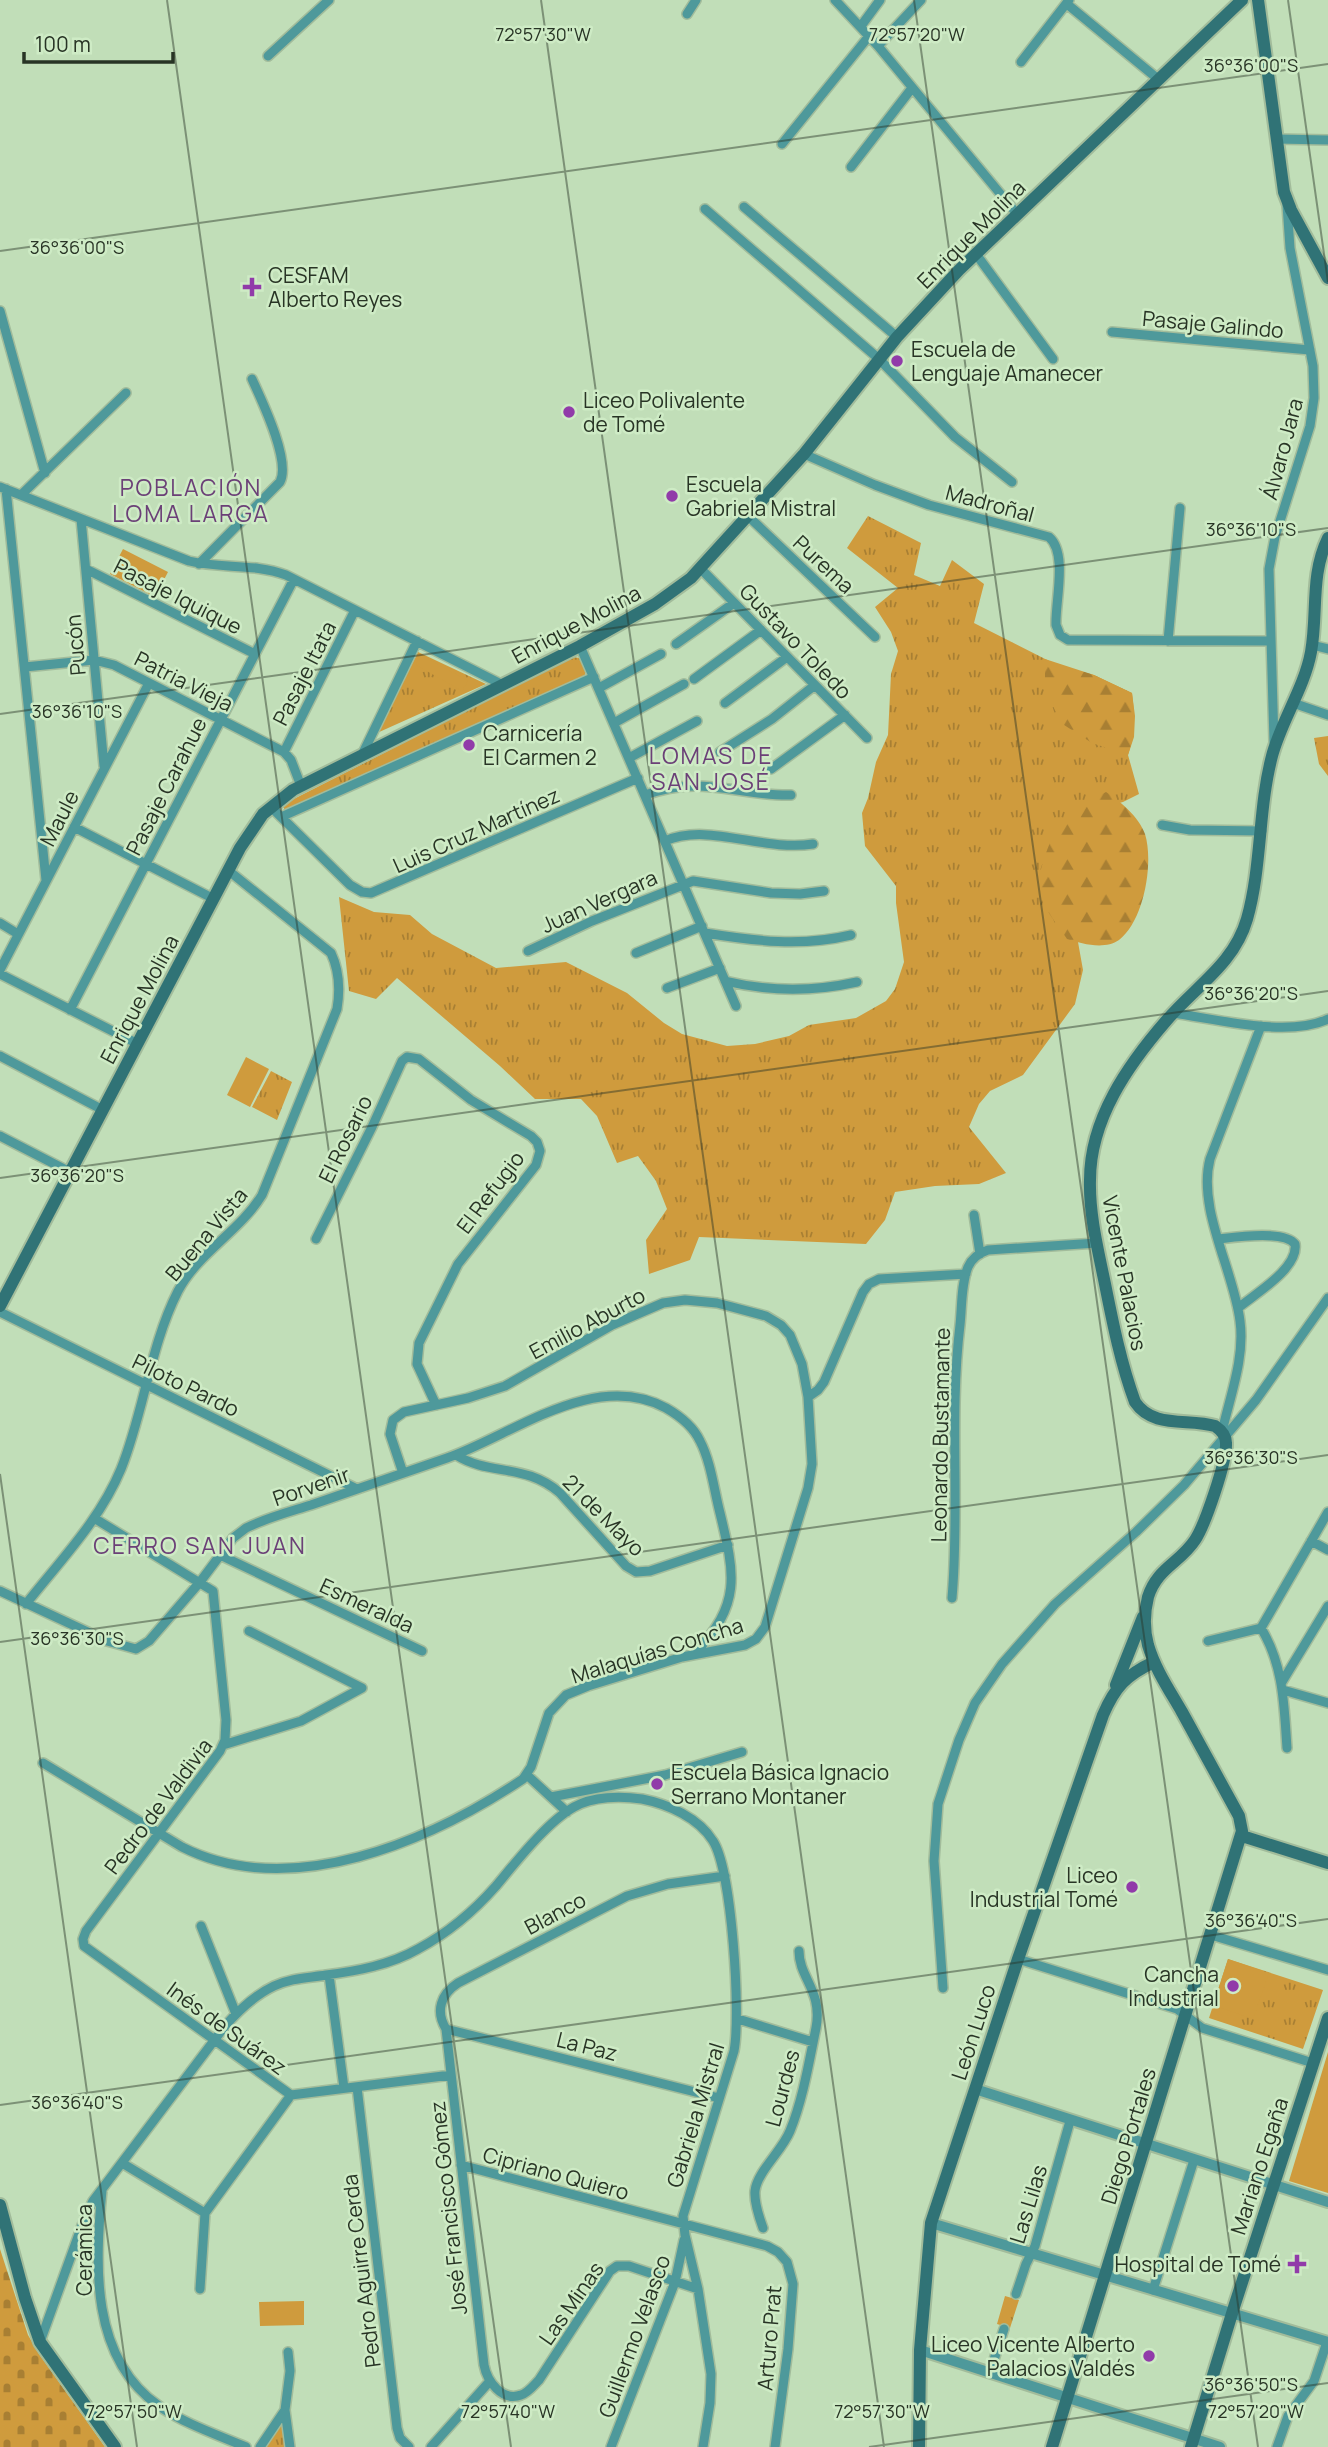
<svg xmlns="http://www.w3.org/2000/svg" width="1328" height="2447" font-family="Manrope,sans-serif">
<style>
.grass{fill:url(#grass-tufts)}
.forest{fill:url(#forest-firs)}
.cemetery{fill:url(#cemetery-stones)}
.pitch{fill:#cf9b3d}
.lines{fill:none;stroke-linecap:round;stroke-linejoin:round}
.minor-casing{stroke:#a2bc9b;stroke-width:12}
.tertiary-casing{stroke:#a2bc9b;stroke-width:14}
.secondary-casing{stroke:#a2bc9b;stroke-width:16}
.minor{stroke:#4e999b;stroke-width:9}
.tertiary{stroke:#4e999b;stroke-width:10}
.secondary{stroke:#307376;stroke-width:12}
.ticks{fill:none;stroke:#283425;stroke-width:2;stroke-opacity:0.45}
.poi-dot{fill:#913ba9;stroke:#ceebc5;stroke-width:2.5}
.labels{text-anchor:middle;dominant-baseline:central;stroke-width:5;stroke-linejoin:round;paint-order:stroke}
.street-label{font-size:21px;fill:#283425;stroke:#ceebc5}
.poi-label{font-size:21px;fill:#283425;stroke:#ceebc5;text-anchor:start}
.neighbourhood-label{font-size:23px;letter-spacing:2px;fill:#6b4077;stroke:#ceebc5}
.ticks-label{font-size:18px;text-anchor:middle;fill:#283425;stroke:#ceebc5;stroke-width:5;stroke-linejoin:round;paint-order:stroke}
</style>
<defs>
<pattern id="grass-tufts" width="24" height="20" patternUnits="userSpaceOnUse" patternTransform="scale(1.75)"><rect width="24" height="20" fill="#cf9b3d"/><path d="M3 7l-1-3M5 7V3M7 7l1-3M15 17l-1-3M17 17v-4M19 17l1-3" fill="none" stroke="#a87f33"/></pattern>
<pattern id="forest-firs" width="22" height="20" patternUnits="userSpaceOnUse" patternTransform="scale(1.75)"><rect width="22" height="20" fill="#cf9b3d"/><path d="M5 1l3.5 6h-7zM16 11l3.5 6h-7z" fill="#a87f33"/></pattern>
<pattern id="cemetery-stones" width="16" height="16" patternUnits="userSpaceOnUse" patternTransform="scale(1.75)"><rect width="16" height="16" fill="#cf9b3d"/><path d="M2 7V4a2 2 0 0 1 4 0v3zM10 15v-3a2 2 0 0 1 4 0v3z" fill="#a87f33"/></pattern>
</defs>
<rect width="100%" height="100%" fill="#c1deb8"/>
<path class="grass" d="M868 516 921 543 914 575 940 586 952 560 984 584 974 623 1057 665 1094 675 1132 693 1135 716 1134 737 1128 755 1139 794 1123 802 1094 810 1078 942 1083 970 1075 1004 1023 1075 990 1091 979 1104 969 1127 1006 1173 979 1184 935 1186 895 1192 885 1220 866 1244 699 1237 690 1260 649 1274 646 1240 667 1209 656 1181 638 1156 617 1163 597 1116 581 1099H535L500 1066 397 978 376 999 349 991 339 897 374 912 410 915 432 934 496 968 566 962 627 993 664 1023 682 1034 727 1046 755 1044 789 1036 809 1025 856 1018 886 1001 895 989 904 962 896 903V886L865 846 862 813 868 798 876 762 888 735 891 674 898 651 891 632 875 607 898 588 847 548Z
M418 652 486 684 377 733Z
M572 657 580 658 586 671 584 678 286 812 282 805Z
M1328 736V776L1319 764 1314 738Z
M271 1071 292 1082 277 1120 252 1107Z
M1228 1959 1323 1990 1303 2049 1209 2018Z
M1005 2296 1019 2300 1010 2328 997 2324Z
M281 2421H284L288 2447H264Z"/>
<path class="forest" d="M1045 659 1094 675 1132 693C1135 716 1135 734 1128 755L1092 743 1061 723 1045 689Z
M1106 792C1120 801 1139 817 1145 834 1154 863 1144 921 1119 940 1105 950 1082 944 1067 939 1058 925 1040 905 1039 888 1038 876 1042 866 1045 856 1057 821 1073 808 1106 792Z"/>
<path class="cemetery" d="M0 2249 28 2335 39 2354 105 2447H0Z"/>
<path class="pitch" d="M123 549 168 572 155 597 110 574Z
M419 654 468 681 462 691 416 665Z
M246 1057 269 1069 250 1107 227 1095Z
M1228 1959 1269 1973 1253 2019 1213 2005Z
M1328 2052V2193L1289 2181Z
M304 2301V2325L260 2326 259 2302Z"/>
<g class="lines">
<g class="minor-casing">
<path id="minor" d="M835 0 878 46 1017 214
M1067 4 1158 79
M687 14 696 0
M861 26 880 0
M878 46 921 0
M268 56 329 0
M1021 62 1069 0
M1276 139 1328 140
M782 144 869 36
M851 167 912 88
M744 207 897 337
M705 209 879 359 955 437 1012 482
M976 254 1053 359
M0 311 45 473
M1112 332 1310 350
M804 454 875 485 929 505 1049 537C1068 553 1055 602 1056 625L1060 635 1068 640 1271 641
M0 487 189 561C221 569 254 563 286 575L501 684
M6 489 46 880
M21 495 126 393
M749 517 875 637
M81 519 104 766
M199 564 280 482C291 461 262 401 252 379
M86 569 255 654
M701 569 867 738
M1168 641 1180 508
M676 644 734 603
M1312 645 1328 649
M580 646 736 1006
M25 667 94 660 114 665 284 752 291 760 301 786
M694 679 761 630
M599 688 661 654
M725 703 787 657
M1293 703 1328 715
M614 723 684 684
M1274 742 1269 569 1275 537 1310 426 1314 398 1313 366 1290 248 1287 205
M284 752 355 610
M720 752 772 719 815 685
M362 755 417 641
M629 758 697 721
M771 769 845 715
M645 795C704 774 734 796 791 795
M271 807 350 885 362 892 371 893 638 778
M281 817 594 677
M1162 825 1190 830 1262 831
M74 827 214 899
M665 841C708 822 763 852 813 844
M0 923 18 934
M705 933C755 941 801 947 851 935
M528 951 592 921 693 881 771 893 800 894 824 891
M636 953 702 926
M0 970 149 683
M0 974 138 1044
M725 981C770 992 812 992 857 982
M667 988 720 968
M70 1010 294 579
M1173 1013C1217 1019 1288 1038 1328 1019
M0 1056 103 1110
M0 1136 70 1172
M974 1215 980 1254
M316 1239 372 1127 402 1061 407 1057 419 1059 471 1100 531 1136 537 1142 540 1151 536 1165 458 1264 419 1343 417 1364 436 1405
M1219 1239C1236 1237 1284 1230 1295 1244 1299 1268 1255 1294 1238 1308
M0 1312 357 1489
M808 1397 818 1390 824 1382 863 1292 869 1284 879 1279 966 1274
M1222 1432C1230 1396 1245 1358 1240 1321 1234 1271 1197 1209 1210 1159L1261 1026
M456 1455C489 1476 526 1463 560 1493L626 1566 636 1572 650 1571 728 1545
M94 1518 213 1591 226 1720 225 1740 220 1751 86 1931 83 1939 84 1946 291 2095 451 2075
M1311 1541 1328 1550
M220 1555 422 1651
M0 1591 107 1641 136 1649 149 1641 200 1582 233 1538 246 1528C266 1518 289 1512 311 1505 356 1489 402 1474 447 1458 513 1435 594 1369 666 1408 680 1416 693 1426 700 1441 711 1462 714 1490 720 1513 735 1575 742 1604 694 1654
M952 1598C960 1507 949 1416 960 1325 962 1307 961 1284 968 1267 972 1258 979 1253 988 1250L1097 1243
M26 1604C60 1561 100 1520 121 1469 144 1412 150 1346 178 1291 198 1253 240 1231 262 1195L337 1009C340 991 339 970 331 953L229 871
M1261 1628C1284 1666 1284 1706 1287 1748
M249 1631 362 1688
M1208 1641 1261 1628 1328 1512
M1282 1682 1328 1606
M1283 1690 1328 1703
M223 1745 301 1721 362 1688
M43 1763 182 1847C291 1902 430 1841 523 1779L531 1767 549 1713 566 1695 588 1686 682 1657 745 1645 756 1639 765 1627 808 1488 812 1464 808 1397 802 1364 790 1335 781 1325 766 1316 717 1303 685 1300 663 1303 612 1325 505 1386 468 1398 404 1412 393 1420 390 1434 403 1473
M527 1775 567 1812
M551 1797 665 1775 742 1752
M201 1926 236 2014
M1211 1935 1328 1970
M1018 1959 1177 2009 1202 2028 1313 2063
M329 1975 344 2088
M943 1988 934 1861 938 1804 959 1740 975 1703 1002 1664 1055 1604 1136 1532 1184 1485 1256 1400 1328 1298
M738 2019 813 2042
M446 2029 719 2098
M357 2087 397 2428 400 2438 409 2447
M122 2163 205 2213
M461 2165 767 2246 778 2252 787 2262 793 2284 788 2349 775 2447
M102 2190C95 2265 90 2358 159 2406 185 2424 218 2435 246 2447
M763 2228C759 2217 754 2203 755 2191 757 2172 782 2151 790 2131 803 2099 809 2062 816 2028 823 1991 799 1978 799 1951
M200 2289 205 2213 291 2095
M698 2289 629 2266H617L610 2271 539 2380C534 2385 528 2393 521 2395 502 2402 487 2381 484 2365L446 2029C435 2011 441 1994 458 1983L627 1896 668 1884 725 1876
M1153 2290 1194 2160
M1016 2294 1026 2264 1035 2246 1070 2121
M40 2342 84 2220 93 2201 225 2026C239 2010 255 1995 274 1986 291 1978 308 1978 326 1975 357 1971 390 1965 418 1949 446 1934 474 1911 496 1886 516 1862 547 1822 574 1807 593 1796 621 1796 642 1799 668 1804 699 1818 713 1841 732 1870 741 2015 734 2051L683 2216 685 2235 698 2289 711 2374 710 2403 703 2447
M288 2352 290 2371 285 2410 290 2447
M990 2372 1004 2329
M260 2447 285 2410
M431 2447 490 2381
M611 2447 675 2282 684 2240
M1277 2447 1288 2416 1314 2381 1327 2342"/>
</g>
<g class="tertiary-casing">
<path id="tertiary" d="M975 2089 1328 2202
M931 2223 1328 2342
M920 2350 1220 2447"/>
</g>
<g class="secondary-casing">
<path id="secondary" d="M1258 0 1284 192 1291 210 1328 278
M0 1306 240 848 263 814 293 790 580 646 655 604 691 578 804 454 897 337 959 270 1242 0
M1116 1685 1143 1617
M1242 1836 1328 1863
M0 2205 25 2298 40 2342 115 2447
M919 2447 920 2350 931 2223 1018 1959 1103 1715C1115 1687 1126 1675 1154 1662
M1052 2447 1242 1831 1239 1816C1220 1781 1201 1747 1182 1712 1170 1691 1155 1669 1148 1645 1144 1630 1144 1613 1148 1597 1157 1568 1180 1563 1195 1540 1205 1525 1227 1461 1226 1443 1226 1435 1221 1430 1215 1426 1188 1418 1153 1429 1135 1402 1121 1364 1113 1324 1105 1284 1098 1250 1089 1214 1090 1180 1090 1119 1128 1065 1166 1021 1196 986 1234 964 1247 919 1262 866 1258 809 1272 756 1281 721 1304 689 1311 652 1318 613 1310 575 1328 538
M1191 2447 1234 2307 1328 2018"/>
</g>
<use href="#minor" class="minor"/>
<use href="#tertiary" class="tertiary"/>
<use href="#secondary" class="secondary"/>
</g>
<path class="ticks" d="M167 0 511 2447M541 0 884 2447M914 0 1258 2447M1288 0 1328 282M0 251 1328 64M0 714 1328 528M0 1178 1328 991M0 1474 137 2447M0 1642 1328 1455M0 2105 1328 1919M869 2447 1328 2383"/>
<g class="poi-dot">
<path d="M248.5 276.5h7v7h7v7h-7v7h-7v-7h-7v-7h7z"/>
<circle cx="897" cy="361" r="7"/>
<circle cx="569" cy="412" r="7"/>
<circle cx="672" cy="496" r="7"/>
<circle cx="469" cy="745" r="7"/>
<circle cx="657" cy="1784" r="7"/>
<circle cx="1132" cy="1887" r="7"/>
<circle cx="1233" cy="1986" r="7"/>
<path d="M1293.5 2253.5h7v7h7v7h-7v7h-7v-7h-7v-7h7z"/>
<circle cx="1149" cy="2356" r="7"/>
</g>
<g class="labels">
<g class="street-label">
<text transform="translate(971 234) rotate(-45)">Enrique Molina</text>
<text transform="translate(1213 324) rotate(5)">Pasaje Galindo</text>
<text transform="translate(1282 449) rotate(-75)">Álvaro Jara</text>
<text transform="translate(990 503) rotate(15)">Madroñal</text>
<text transform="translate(824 564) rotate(43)">Purema</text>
<text transform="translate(178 596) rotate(27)">Pasaje Iquique</text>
<text transform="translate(576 624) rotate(-28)">Enrique Molina</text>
<text transform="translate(796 641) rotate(46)">Gustavo Toledo</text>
<text transform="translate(75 645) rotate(-95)">Pucón</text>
<text transform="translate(304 673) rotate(-63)">Pasaje Itata</text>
<text transform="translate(184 681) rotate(27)">Patria Vieja</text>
<text transform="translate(166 786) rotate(-63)">Pasaje Carahue</text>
<text transform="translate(59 818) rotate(-63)">Maule</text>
<text transform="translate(476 830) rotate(-24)">Luis Cruz Martínez</text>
<text transform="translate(599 901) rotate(-24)">Juan Vergara</text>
<text transform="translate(139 999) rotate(-62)">Enrique Molina</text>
<text transform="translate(345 1139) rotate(-64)">El Rosario</text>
<text transform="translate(490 1192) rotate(-53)">El Refugio</text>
<text transform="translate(206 1234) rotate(-50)">Buena Vista</text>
<text transform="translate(1125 1273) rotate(79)">Vicente Palacios</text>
<text transform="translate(587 1323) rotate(-28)">Emilio Aburto</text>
<text transform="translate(186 1385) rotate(26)">Piloto Pardo</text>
<text transform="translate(940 1435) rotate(-89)">Leonardo Bustamante</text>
<text transform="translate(311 1486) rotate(-19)">Porvenir</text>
<text transform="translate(604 1515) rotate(45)">21 de Mayo</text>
<text transform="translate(367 1605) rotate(25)">Esmeralda</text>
<text transform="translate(657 1650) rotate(-17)">Malaquías Concha</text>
<text transform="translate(158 1806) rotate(-53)">Pedro de Valdivia</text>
<text transform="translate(555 1913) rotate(-28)">Blanco</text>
<text transform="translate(227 2028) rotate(36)">Inés de Suárez</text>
<text transform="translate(973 2032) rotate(-72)">León Luco</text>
<text transform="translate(587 2046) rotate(14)">La Paz</text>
<text transform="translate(782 2088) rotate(-75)">Lourdes</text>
<text transform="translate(695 2115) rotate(-73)">Gabriela Mistral</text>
<text transform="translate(1128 2136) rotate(-73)">Diego Portales</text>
<text transform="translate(1259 2166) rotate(-72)">Mariano Egaña</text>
<text transform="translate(556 2173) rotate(15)">Cipriano Quiero</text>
<text transform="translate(1028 2204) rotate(-73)">Las Lilas</text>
<text transform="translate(448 2208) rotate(-96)">José Francisco Gómez</text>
<text transform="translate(84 2250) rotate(-90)">Cerámica</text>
<text transform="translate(361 2271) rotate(-97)">Pedro Aguirre Cerda</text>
<text transform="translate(571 2303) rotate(-55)">Las Minas</text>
<text transform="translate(634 2336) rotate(-70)">Guillermo Velasco</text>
<text transform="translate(769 2338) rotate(-85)">Arturo Prat</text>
</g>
<g class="poi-label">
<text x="268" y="275">CESFAM<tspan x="268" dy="24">Alberto Reyes</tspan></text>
<text x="911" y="349">Escuela de<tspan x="911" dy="24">Lenguaje Amanecer</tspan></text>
<text x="583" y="400">Liceo Polivalente<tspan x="583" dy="24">de Tomé</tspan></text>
<text x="686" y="484">Escuela<tspan x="686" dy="24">Gabriela Mistral</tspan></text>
<text x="483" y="733">Carnicería<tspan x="483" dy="24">El Carmen 2</tspan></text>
<text x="671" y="1772">Escuela Básica Ignacio<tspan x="671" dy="24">Serrano Montaner</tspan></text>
<text x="1118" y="1875" text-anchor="end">Liceo<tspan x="1118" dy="24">Industrial Tomé</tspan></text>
<text x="1219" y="1974" text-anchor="end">Cancha<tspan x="1219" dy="24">Industrial</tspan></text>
<text x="1281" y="2264" text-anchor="end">Hospital de Tomé</text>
<text x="1135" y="2344" text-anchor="end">Liceo Vicente Alberto<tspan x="1135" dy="24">Palacios Valdés</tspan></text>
</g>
<g class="neighbourhood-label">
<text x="191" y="487">POBLACIÓN<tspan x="191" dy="26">LOMA LARGA</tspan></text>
<text x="711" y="755">LOMAS DE<tspan x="711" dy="26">SAN JOSÉ</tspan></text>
<text x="200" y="1545">CERRO SAN JUAN</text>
</g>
</g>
<g class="ticks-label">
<text x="543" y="41">72°57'30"W</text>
<text x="917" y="41">72°57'20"W</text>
<text x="1251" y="72">36°36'00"S</text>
<text x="77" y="254">36°36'00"S</text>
<text x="1251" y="536">36°36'10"S</text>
<text x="77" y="718">36°36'10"S</text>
<text x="1251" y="1000">36°36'20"S</text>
<text x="77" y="1182">36°36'20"S</text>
<text x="1251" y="1464">36°36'30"S</text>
<text x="77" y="1645">36°36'30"S</text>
<text x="1251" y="1927">36°36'40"S</text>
<text x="77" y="2109">36°36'40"S</text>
<text x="1251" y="2391">36°36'50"S</text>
<text x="134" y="2418">72°57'50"W</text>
<text x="508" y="2418">72°57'40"W</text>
<text x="882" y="2418">72°57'30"W</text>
<text x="1256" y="2418">72°57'20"W</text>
</g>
<path d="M24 52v10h149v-10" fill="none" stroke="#283425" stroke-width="3.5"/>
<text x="35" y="52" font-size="21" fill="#283425" stroke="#ceebc5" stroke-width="5" paint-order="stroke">100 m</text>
</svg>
